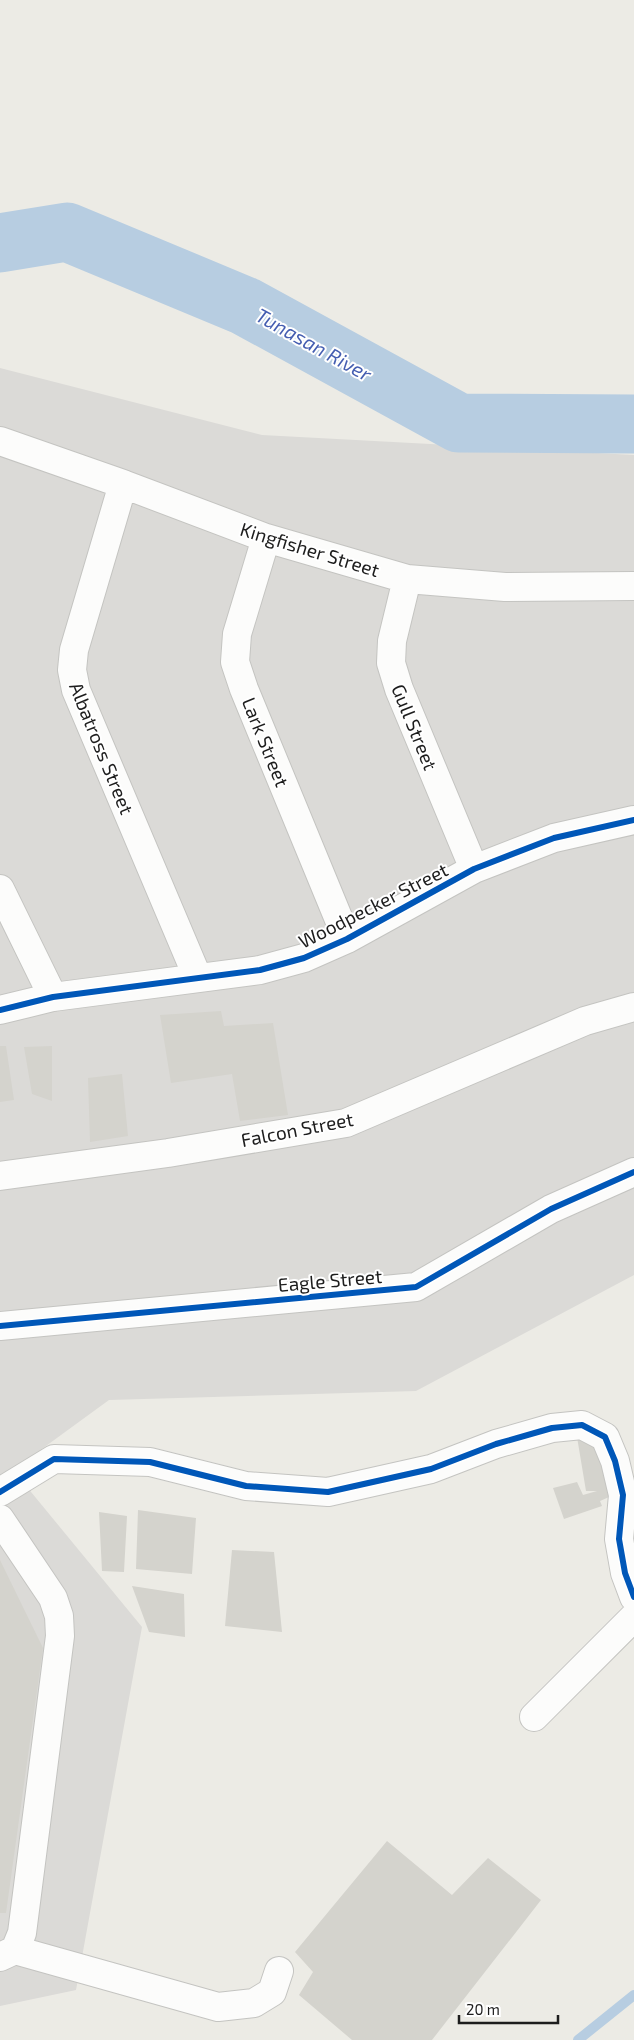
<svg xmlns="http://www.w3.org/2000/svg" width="634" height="2040" font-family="'Exo 2',sans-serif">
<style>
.residential{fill:#dbdad7}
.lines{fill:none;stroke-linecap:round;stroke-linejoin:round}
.stream{stroke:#b7cde1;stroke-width:10}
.river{stroke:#b7cde1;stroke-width:59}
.building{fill:#d4d3cd}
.minor-casing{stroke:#c4c4c1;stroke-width:30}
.minor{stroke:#fcfcfb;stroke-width:28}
.cycleway-casing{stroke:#fff;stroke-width:9}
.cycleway{stroke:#0057b8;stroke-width:6}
.labels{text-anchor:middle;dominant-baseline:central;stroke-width:4;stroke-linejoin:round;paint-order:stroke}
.street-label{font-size:19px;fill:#1d1d1d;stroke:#fff}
.water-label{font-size:20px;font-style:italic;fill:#455eb1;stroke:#fff}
</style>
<rect width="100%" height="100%" fill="#ecebe5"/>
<path class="residential" d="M0 368 262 435 634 455V1275L416 1391 109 1400 13 1470 142 1627 76 1990 0 2006Z"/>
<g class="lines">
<path class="stream" d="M578 2040 634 1995"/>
<path class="river" d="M0 243 67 232 245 306 459 423 634 424"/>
</g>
<path class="building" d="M221 1011 224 1026 273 1023 288 1115 240 1121 232 1074 171 1083 160 1015Z
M0 1046H6L14 1100 0 1102Z
M52 1046V1101L32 1094 24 1047Z
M122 1074 128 1136 90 1142 88 1078Z
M577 1437H602L616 1494 600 1501 602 1506 564 1519 553 1488 577 1482 583 1495 597 1491H586Z
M138 1510 196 1518 192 1574 136 1569Z
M99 1512 127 1516 124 1572 102 1571Z
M232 1550 274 1552 282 1632 225 1626Z
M0 1560 43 1648 6 1913H0Z
M132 1586 184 1594 185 1637 149 1632Z
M387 1841 452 1895 488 1858 541 1900 432 2040H352L299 1995 313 1972 295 1952Z"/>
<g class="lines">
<g class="minor-casing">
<path id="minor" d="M0 441 123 484 266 538 407 579 505 587 634 586
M123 484 74 650 72 670 76 690 197 976
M266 538 237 634 235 662 244 689 347 939
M407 579 392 641 391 663 399 689 474 869
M0 889 53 997
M0 1010 53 997 260 970 304 958 347 939 474 869 554 838 634 820
M0 1176 168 1153 346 1123 585 1021 634 1007
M0 1326 416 1287 551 1209 634 1172
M0 1492 54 1459 150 1462 246 1486 328 1492 431 1469 496 1444 552 1428 582 1425 605 1437 615 1461 623 1495 619 1539 625 1573 634 1597
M0 1519 53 1598 59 1616 60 1636 22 1933 15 1950 0 1957
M534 1717 634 1617
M15 1950 218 2007 254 2003 272 1992 279 1971"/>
</g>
<use href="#minor" class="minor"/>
<g class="cycleway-casing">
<path id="cycleway" d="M0 1010 53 997 260 970 304 958 347 939 474 869 554 838 634 820
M0 1326 416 1287 551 1209 634 1172
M0 1492 54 1459 150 1462 246 1486 328 1492 431 1469 496 1444 552 1428 582 1425 605 1437 615 1461 623 1495 619 1539 625 1573 634 1597"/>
</g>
<use href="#cycleway" class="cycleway"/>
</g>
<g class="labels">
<g class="street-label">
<text transform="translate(310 549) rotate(17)">Kingfisher Street</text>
<text transform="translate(415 727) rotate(68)">Gull Street</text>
<text transform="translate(266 742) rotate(68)">Lark Street</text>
<text transform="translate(102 748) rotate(68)">Albatross Street</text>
<text transform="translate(373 905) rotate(-27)">Woodpecker Street</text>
<text transform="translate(297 1129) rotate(-11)">Falcon Street</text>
<text transform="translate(330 1280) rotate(-5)">Eagle Street</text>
</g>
<g class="water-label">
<text transform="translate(314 344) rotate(29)">Tunasan River</text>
</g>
</g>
<path d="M459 2015v8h99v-8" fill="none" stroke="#1d1d1d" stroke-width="2.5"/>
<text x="466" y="2015" font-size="15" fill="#1d1d1d" stroke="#ffffff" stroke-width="4" paint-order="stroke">20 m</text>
</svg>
